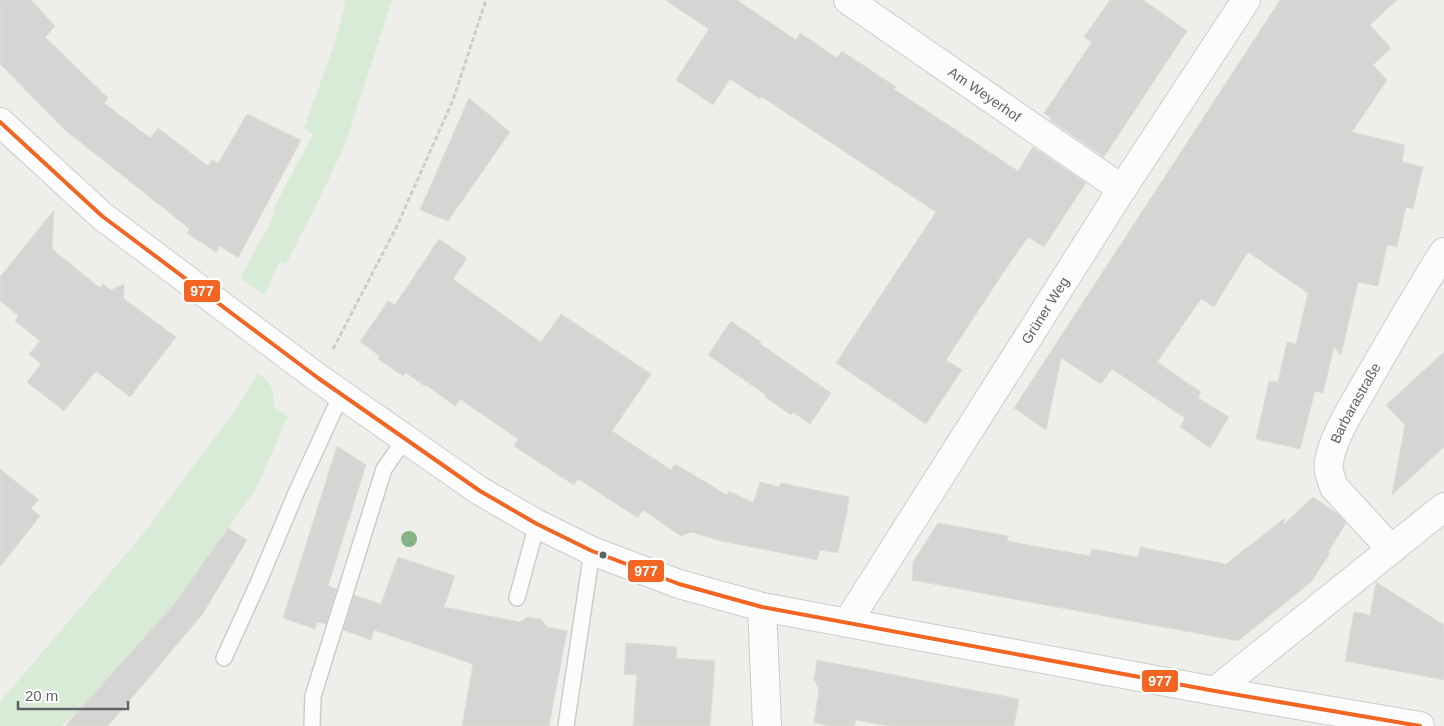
<svg xmlns="http://www.w3.org/2000/svg" width="1444" height="726" font-family="Helvetica,sans-serif">
<style>
.green{fill:#d8ebd6}
.building{fill:#d6d5d3;stroke:#deddd9}
.lines{fill:none;stroke-linecap:round;stroke-linejoin:round}
.service-casing{stroke:#cbcccc;stroke-width:18}
.minor-casing{stroke:#cbcccc;stroke-width:30}
.tertiary-casing{stroke:#cbcccc;stroke-width:30}
.path{stroke:#cacfcc;stroke-width:3;stroke-dasharray:5 2.5;stroke-linecap:butt}
.service{stroke:#fdfcfc;stroke-width:15}
.minor{stroke:#fdfcfc;stroke-width:28}
.tertiary{stroke:#fdfcfc;stroke-width:28}
.bus-1-casing{stroke:#fff;stroke-width:8}
.bus-1{stroke:#f26522;stroke-width:4}
.tree{fill:#88b388}
.bus-dot{fill:#5f6368;stroke:#fff;stroke-width:2}
.labels{text-anchor:middle;dominant-baseline:central;stroke-width:4.5;stroke-linejoin:round;paint-order:stroke}
.street-label{font-size:14px;fill:#5f6368;stroke:#fff}
.line-badge{stroke:#fff;stroke-width:2}
.badge-label{font-size:14px;text-anchor:middle;font-weight:bold;fill:#fff}
</style>
<rect width="100%" height="100%" fill="#efeeea"/>
<path class="green" d="M344 0H392L345 145 310 218 286 264 280 261 264 295 240 278 276 212 273 209 313 134 304 128 334 45 346 1Z
M258 373C273 384 274 389 274 407L288 416 256 489 175 603 82 707 62 726H0V702L144 533 238 406Z"/>
<path class="building" d="M0 0H31L55 26 45 37 108 98 104 103 150 138 158 128 208 166 212 160 218 164 247 114 301 140 238 258 220 246 216 252 187 233 190 229 65 130 0 64Z
M665 0H737L796 40 800 33 837 58 842 51 896 87 894 89 1018 171 1033 147 1086 183 1044 247 1028 237 1001 276 946 360 962 370 926 424 836 363 936 212 762 97 760 99 730 79 713 105 676 80 709 29Z
M1110 0H1143L1187 31 1104 157 1050 120 1051 118 1044 113 1092 42 1084 37Z
M1280 0H1397L1370 25 1391 48 1373 65 1387 80 1352 132 1405 145 1402 162 1423 167 1413 209 1406 207 1397 247 1387 245 1378 286 1358 282 1341 355 1334 347 1323 393 1315 391 1300 449 1256 439 1269 381 1278 382 1287 342 1296 344 1308 293 1248 252 1214 307 1201 299 1157 362 1201 392 1198 398 1229 417 1210 448 1180 427 1185 418 1112 369 1101 384 1061 358 1046 430 1014 408Z
M469 98 510 132 448 221 420 210Z
M54 210 52 249 100 288 103 284 111 290 124 284V299L176 337 130 397 96 371 64 411 27 382 41 364 29 354 40 341 15 321 19 316 0 301V277Z
M439 239 467 258 453 279 541 342 561 314 651 374 612 431 671 470 675 464 727 495 729 491 753 503 760 482 779 487 781 483 849 497 847 512 838 553 820 550 817 560 721 541 691 532 681 536 643 510 638 518 578 479 574 485 514 446 518 439 460 399 455 406 426 385 425 386 406 373 403 376 378 359 380 356 360 342 388 301 395 305Z
M731 321 761 342 759 343 831 393 810 424 793 412 791 415 765 397 766 395 708 355Z
M1444 352V447L1392 495 1405 425 1386 405Z
M337 446 366 465 328 586 337 589 326 624 317 622 315 629 283 618Z
M0 469 39 500 31 508 40 516 0 567Z
M1313 497 1338 514 1346 523 1328 552 1330 553 1311 582 1238 641 912 580 913 562 938 523 1008 536 1007 541 1090 556 1092 549 1138 557 1140 547 1226 564 1285 518 1283 525Z
M228 528 247 540 202 615 108 726H65L175 603Z
M398 557 455 576 444 607 520 622 528 617 541 619 547 627 567 631 549 726H462L473 664 374 630 371 640 343 630 354 595 381 604Z
M1376 582 1444 625V680L1345 661 1354 612 1370 615Z
M626 643 677 647 676 658 715 661 710 726H633L637 675 624 674Z
M817 660 1019 699 1014 726H889L856 720 854 726H830L814 723 819 689 814 680Z"/>
<g class="lines">
<g class="service-casing">
<path id="service" d="M517 598 537 524
M224 658 259 581 296 493 341 395
M312 726 313 696 384 469 405 439
M566 726 592 551"/>
</g>
<g class="minor-casing">
<g id="minor">
<path id="s1" d="M848 0 1122 189"/>
<path id="s2" d="M1391 549 1334 487C1331 478 1327 469 1329 461 1334 434 1354 405 1367 381 1392 338 1417 294 1444 252"/>
<path d="M762 607 767 726"/>
<path id="s3" d="M847 623 1122 189 1246 0"/>
<path d="M1215 691 1444 507"/>
</g>
</g>
<g class="tertiary-casing">
<path id="tertiary" d="M0 122 102 216 318 378 480 491 537 524 592 551 679 584 762 607 1215 691 1420 726"/>
</g>
<path class="path" d="M333 349 397 226 453 100 486 0"/>
<use href="#service" class="service"/>
<use href="#minor" class="minor"/>
<use href="#tertiary" class="tertiary"/>
<g class="bus-1-casing">
<path id="bus-1" d="M0 122 102 216 318 378 480 491 537 524 592 551 679 584 762 607 1215 691 1420 726"/>
</g>
<use href="#bus-1" class="bus-1"/>
</g>
<circle class="tree" cx="409" cy="539" r="8"/>
<circle class="bus-dot" cx="603" cy="555" r="4.5"/>
<g class="labels">
<g class="street-label">
<text stroke="none"><textPath href="#s1" startOffset="166">Am Weyerhof</textPath></text>
<text stroke="none"><textPath href="#s3" startOffset="370">Grüner Weg</textPath></text>
<text stroke="none"><textPath href="#s2" startOffset="175">Barbarastraße</textPath></text>
</g>
</g>
<g class="line-badge">
<rect x="183" y="279" width="38" height="24" rx="5" fill="#f26522"/>
<rect x="627" y="559" width="38" height="24" rx="5" fill="#f26522"/>
<rect x="1141" y="669" width="38" height="24" rx="5" fill="#f26522"/>
</g>
<g class="badge-label">
<text x="202" y="296">977</text>
<text x="646" y="576">977</text>
<text x="1160" y="686">977</text>
</g>
<path d="M18 701v8h110v-8" fill="none" stroke="#5f6368" stroke-width="2.5"/>
<text x="25" y="701" font-size="15" fill="#5f6368" stroke="#ffffff" stroke-width="4" paint-order="stroke">20 m</text>
</svg>
